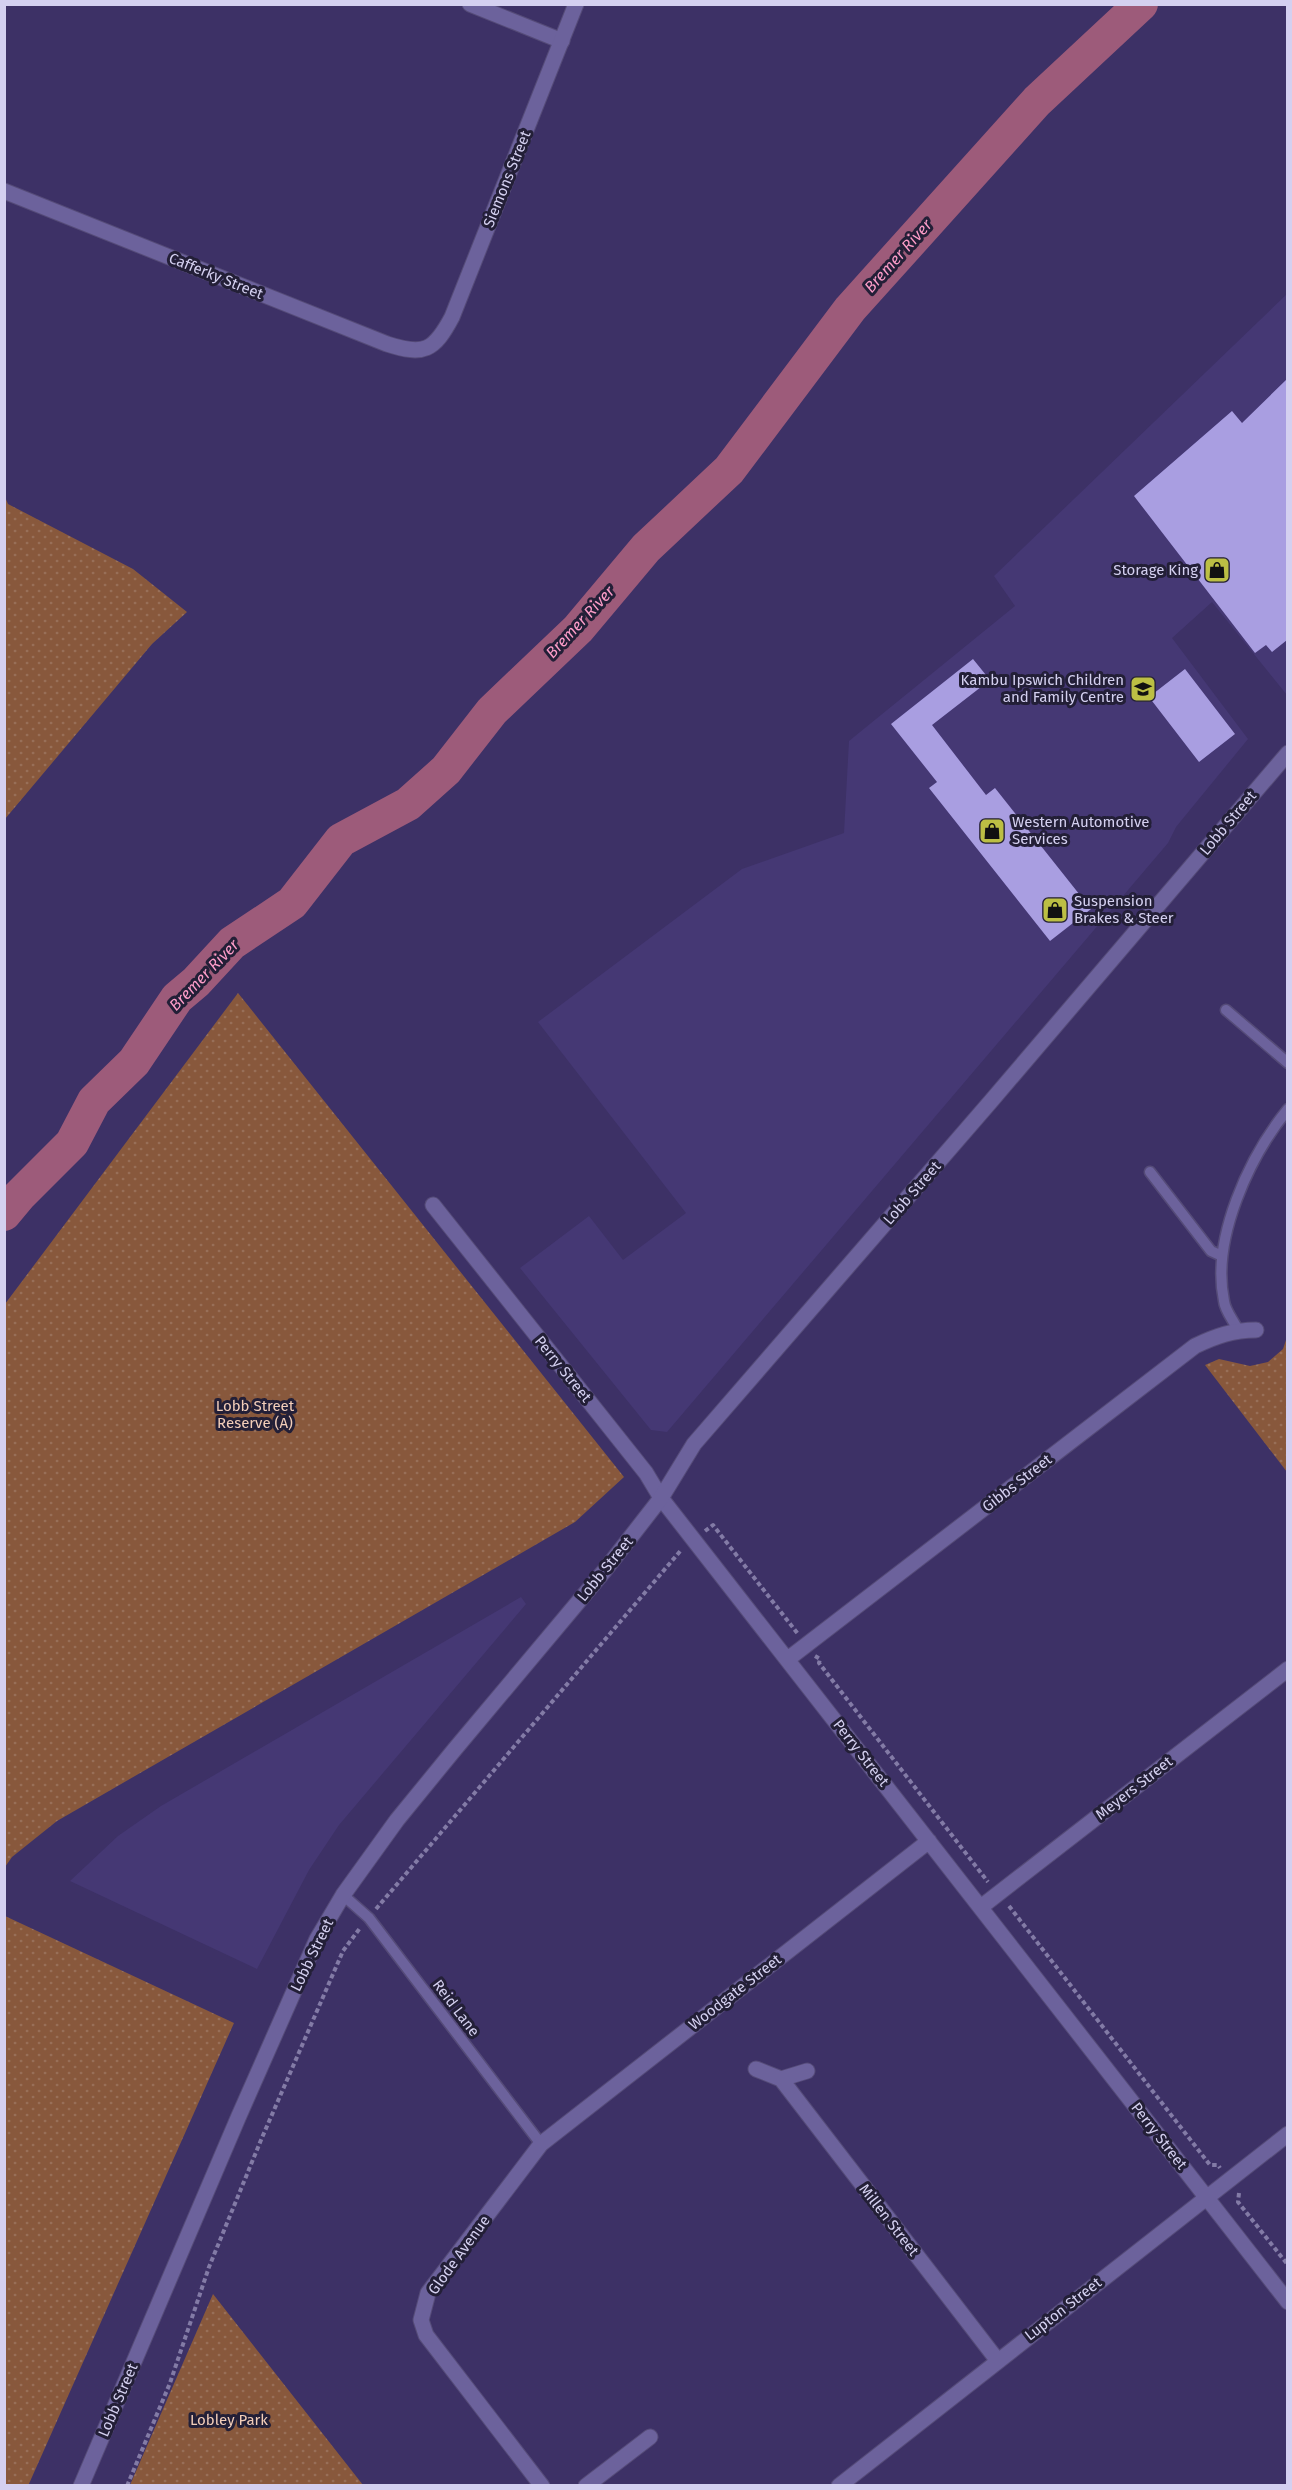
<svg xmlns="http://www.w3.org/2000/svg" width="1292" height="2490" font-family="'Fira Sans',sans-serif">
<style>
.built{fill:#453874}
.grass{fill:url(#grass-dots)}
.lines{fill:none;stroke-linecap:round;stroke-linejoin:round}
.river{stroke:#9d5b7a;stroke-width:34}
.building{fill:#a99ee1}
.service-casing{stroke:#554b78;stroke-width:13}
.minor-casing{stroke:#554b78;stroke-width:17}
.tertiary-casing{stroke:#554b78;stroke-width:17}
.secondary-casing{stroke:#554b78;stroke-width:17}
.path{stroke:#837ba6;stroke-width:4;stroke-dasharray:4.5 3;stroke-linecap:butt}
.service{stroke:#6c629c;stroke-width:10}
.minor{stroke:#6c629c;stroke-width:15}
.tertiary{stroke:#6c629c;stroke-width:15}
.secondary{stroke:#6c629c;stroke-width:15}
.labels{text-anchor:middle;dominant-baseline:central;stroke-width:6;stroke-linejoin:round;paint-order:stroke}
.street-label{font-size:15px;fill:#d4d0f0;stroke:#231f37}
.poi-label{font-size:15px;fill:#d4d0f0;stroke:#231f37;text-anchor:end}
.park-label{font-size:15px;fill:#f3ceb9;stroke:#231f37}
.water-label{font-size:16px;font-style:italic;fill:#fc9cc8;stroke:#231f37}
</style>
<defs>
<pattern id="grass-dots" width="8" height="8" patternUnits="userSpaceOnUse" patternTransform="scale(1.5)"><rect width="8" height="8" fill="#88583c"/><path d="M2 2h.1M6 6h.1" fill="none" stroke="#986f58" stroke-width="1.8" stroke-linecap="round"/></pattern>
</defs>
<rect width="100%" height="100%" fill="#3d3166"/>
<path class="built" d="M1287 294V695L1212 602 1172 638 1248 739 1176 827 1168 843 667 1432 651 1430 520 1268 589 1216 623 1260 686 1213 538 1022 742 869 844 833 849 741 1015 606 994 576Z
M521 1597 526 1604 339 1825 309 1870 257 1969 70 1881 118 1836 161 1806Z"/>
<path class="grass" d="M5 497 8 504 133 569 187 612 152 644 5 819Z
M238 993 624 1477 575 1522 57 1821 12 1857 5 1867V1304Z
M1287 1337V1472L1205 1365 1219 1359 1250 1366 1268 1362 1283 1349Z
M5 1916 234 2023 28 2486 4 2485Z
M213 2294 363 2485H130Z"/>
<g class="lines">
<path class="river" d="M4 1214 19 1196 72 1143 94 1101 134 1062 177 998 196 982 232 943 292 903 341 840 408 804 446 770 492 711 578 629 646 548 729 470 850 309 1037 101 1141 4"/>
</g>
<path class="building" d="M1287 379V640L1272 652 1266 645 1255 653 1134 496 1232 411 1242 423Z
M973 659 990 680 932 725 986 795 995 788 1091 909 1050 941 929 788 937 782 891 724Z
M1185 669 1235 734 1199 762 1149 697Z"/>
<g class="lines">
<g class="service-casing">
<path id="service" d="M1226 1010 1288 1063
M1150 1172 1211 1251 1222 1256
M1238 1330C1234 1321 1225 1311 1224 1301 1211 1239 1249 1157 1288 1109
M343 1895 369 1918 541 2144"/>
</g>
<g class="minor-casing">
<path id="minor" d="M470 4 562 41
M433 1205 646 1473 661 1498 1288 2302
M788 1659 1195 1346C1216 1336 1233 1330 1256 1330
M981 1907 1288 1669
M756 2069 781 2079 807 2071
M781 2079 998 2361
M542 2486 426 2335 421 2320 428 2293 541 2144 929 1841
M586 2486 650 2437
M839 2486 1288 2134"/>
</g>
<g class="tertiary-casing">
<path id="tertiary" d="M4 191 387 344C424 356 434 351 452 317L576 4"/>
</g>
<g class="secondary-casing">
<path id="secondary" d="M81 2486 238 2118 317 1939 343 1895 397 1820 455 1749 605 1570 661 1498 694 1444 992 1100 1288 753"/>
</g>
<path class="path" d="M705 1531 713 1525 798 1634
M815 1656 820 1659 819 1663 988 1882
M1009 1906 1210 2165H1218L1220 2168
M376 1909 682 1549
M1239 2193 1238 2202 1288 2265
M127 2486 170 2383 209 2267 261 2140 343 1951 360 1928"/>
<use href="#service" class="service"/>
<use href="#minor" class="minor"/>
<use href="#tertiary" class="tertiary"/>
<use href="#secondary" class="secondary"/>
</g>
<defs>
<g id="shop-square" transform="scale(1.35)"><rect x="-9" y="-9" width="18" height="18" rx="4" fill="#bcbf44" stroke="#231f37"/><path d="M-5-2.5h2.3a2.7 3.5 0 0 1 5.4 0H5L5.5 6h-11ZM-1.5-2.5h3a1.5 2.3 0 0 0-3 0Z" fill="#111"/></g>
<g id="school-square" transform="scale(1.35)"><rect x="-9" y="-9" width="18" height="18" rx="4" fill="#bcbf44" stroke="#231f37"/><path d="M0-5L7-2L0 1L-7-2ZM-4 1L0 2.5L4 1V4Q0 6-4 4Z" fill="#111"/></g>
</defs>
<g fill-rule="evenodd">
<use href="#shop-square" x="1217" y="570"/>
<use href="#school-square" x="1143" y="689"/>
<use href="#shop-square" x="992" y="831"/>
<use href="#shop-square" x="1055" y="910"/>
</g>
<g class="labels">
<g class="street-label">
<text transform="translate(507 179) rotate(-68)">Siemons Street</text>
<text transform="translate(216 276) rotate(22)">Cafferky Street</text>
<text transform="translate(1228 823) rotate(-50)">Lobb Street</text>
<text transform="translate(912 1193) rotate(-49)">Lobb Street</text>
<text transform="translate(563 1369) rotate(51)">Perry Street</text>
<text transform="translate(1017 1483) rotate(-38)">Gibbs Street</text>
<text transform="translate(605 1569) rotate(-51)">Lobb Street</text>
<text transform="translate(861 1753) rotate(52)">Perry Street</text>
<text transform="translate(1134 1788) rotate(-38)">Meyers Street</text>
<text transform="translate(312 1955) rotate(-64)">Lobb Street</text>
<text transform="translate(735 1992) rotate(-38)">Woodgate Street</text>
<text transform="translate(456 2008) rotate(53)">Reid Lane</text>
<text transform="translate(1159 2136) rotate(52)">Perry Street</text>
<text transform="translate(889 2220) rotate(52)">Millen Street</text>
<text transform="translate(459 2255) rotate(-54)">Glode Avenue</text>
<text transform="translate(1063 2309) rotate(-38)">Lupton Street</text>
<text transform="translate(118 2400) rotate(-67)">Lobb Street</text>
</g>
<g class="poi-label">
<text x="1198" y="570">Storage King</text>
<text x="1124" y="680">Kambu Ipswich Children<tspan x="1124" dy="17">and Family Centre</tspan></text>
<text x="1012" y="822" text-anchor="start">Western Automotive<tspan x="1012" dy="17">Services</tspan></text>
<text x="1074" y="901" text-anchor="start">Suspension<tspan x="1074" dy="17">Brakes &amp; Steer</tspan></text>
</g>
<g class="park-label">
<text x="255" y="1406">Lobb Street<tspan x="255" dy="17">Reserve (A)</tspan></text>
<text x="229" y="2420">Lobley Park</text>
</g>
<g class="water-label">
<text transform="translate(898 256) rotate(-48)">Bremer River</text>
<text transform="translate(580 622) rotate(-47)">Bremer River</text>
<text transform="translate(204 975) rotate(-46)">Bremer River</text>
</g>
</g>
<rect width="1292" height="2490" fill="none" stroke="#d4d0f0" stroke-width="12"/>
</svg>
